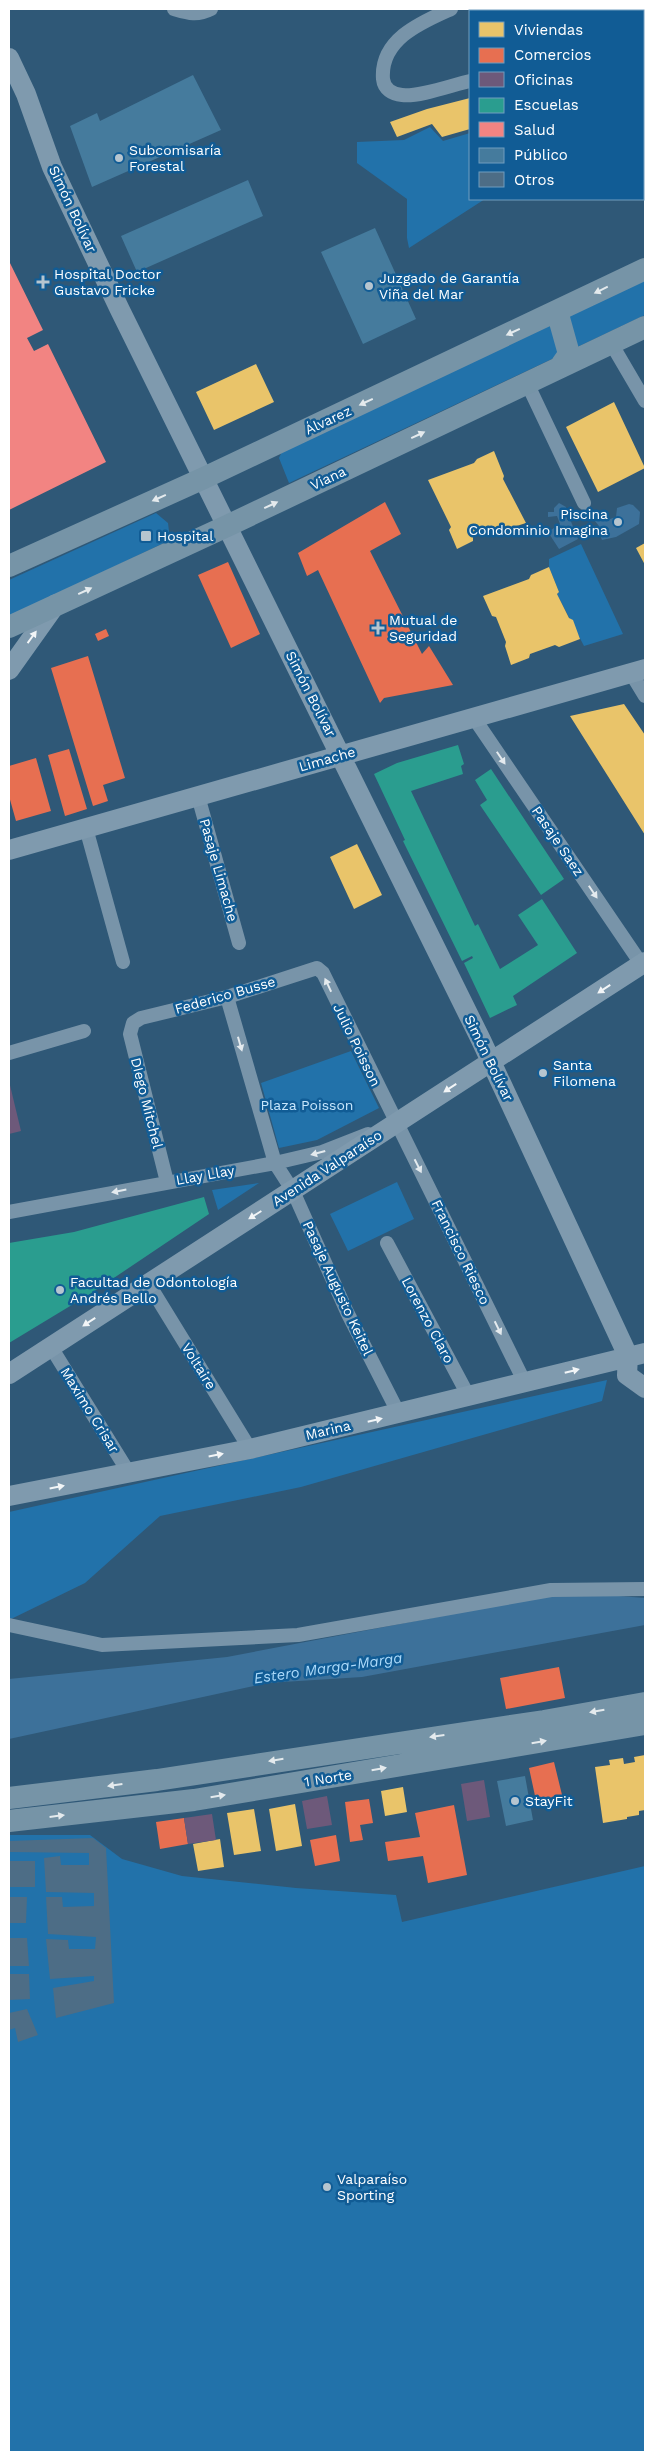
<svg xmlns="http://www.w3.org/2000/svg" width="654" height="2461" font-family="'Work Sans',sans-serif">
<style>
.green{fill:#2272aa}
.water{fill:#3d719a}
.homes{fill:#e9c46a}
.shops{fill:#e76f51}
.offices{fill:#6d597a}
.schools{fill:#2a9d8f}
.health{fill:#f28482}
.public{fill:#457b9d}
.building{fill:#4d6d86}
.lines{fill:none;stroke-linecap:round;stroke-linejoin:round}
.street{stroke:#7894a9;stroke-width:14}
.secondary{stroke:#7f9aae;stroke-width:20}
.primary{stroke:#7694a7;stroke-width:22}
.oneway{fill:#e4eaed}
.oneway2{fill:#f2f5f7}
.oneway3{fill:#e4eaee}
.poi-dot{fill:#b6c5cf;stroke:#115c95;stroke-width:2}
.labels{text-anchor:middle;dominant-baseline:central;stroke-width:5;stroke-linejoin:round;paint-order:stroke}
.poi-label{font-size:14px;fill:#fff;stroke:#115c95;text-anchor:start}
.street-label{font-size:14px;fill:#fff;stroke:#115c95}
.park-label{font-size:14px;fill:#c8e7fd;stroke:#115c95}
.water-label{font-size:15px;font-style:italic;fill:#acdafa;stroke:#115c95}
</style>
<rect width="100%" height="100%" fill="#2f5877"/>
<path class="green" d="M430 127 443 141 470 133V199H485L409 248 407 238V199L357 163V142L404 140Z
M645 276V315L289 483 279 458 284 447Z
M156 513 168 523 170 540 9 617V580Z
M581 544 623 634 584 646 557 594 559 592 549 567V559Z
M351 1051 379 1108 317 1140 279 1148 261 1083Z
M397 1182 414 1219 348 1251 330 1214Z
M259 1183 218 1210 212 1190Z
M607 1380 602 1401 301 1487 160 1516 85 1583 9 1620V1512Z
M9 1835H90L122 1859 182 1876 296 1888 396 1895 402 1922 645 1866V2452H9Z"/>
<path class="water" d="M559 503 566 507 567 520 570 519 578 539 559 549 548 532 560 524 557 516 548 517V512H554V508Z
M629 504 633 505 640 512 639 524 616 537 602 540 599 533 602 530 595 521 596 518 604 515 610 519 616 517 617 508Z
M567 1592 645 1598V1625L362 1677 267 1683 9 1739V1679L227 1657Z"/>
<path class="homes" d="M470 98V129L442 137 432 124 397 137 390 122 427 109Z
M256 364 274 402 214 430 196 392Z
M614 402 645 468 598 492 566 427Z
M494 451 504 476 503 479 526 523 504 530 499 527 473 537V541L457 549 449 530 451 527 428 480 474 463 477 459Z
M645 543V565L636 548Z
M549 567 559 592 557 594 569 618 573 620 580 639 559 647 555 645 530 654 529 658 511 665 505 646 506 642 496 617 492 616 483 596 529 579 531 575Z
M624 704 645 735V835L570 716Z
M357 844 382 895 354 909 330 857Z
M645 1755V1810L639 1811V1815L627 1817V1819L603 1823 595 1767 610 1765 609 1760 623 1758 624 1764 635 1762 634 1757Z
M403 1787 407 1812 385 1816 381 1791Z
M295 1804 302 1846 276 1851 269 1809Z
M254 1809 261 1851 234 1855 227 1813Z
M220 1839 224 1867 198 1871 193 1844Z"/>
<path class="shops" d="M385 502 401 534 370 551 422 654 429 646 453 685 384 698 380 703 318 570 307 576 298 553Z
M228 562 260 634 231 648 198 575Z
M106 629 109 636 98 641 95 634Z
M88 656 125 778 103 785 108 801 93 806 51 668Z
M69 749 87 809 65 816 48 755Z
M36 758 51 811 16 821 9 796V766Z
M559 1667 565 1698 506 1709 500 1678Z
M554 1762 563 1799 537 1805 529 1768Z
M369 1799 373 1823 360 1825 363 1840 350 1842 345 1802Z
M454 1805 467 1875 428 1883 423 1856 388 1861 385 1842 420 1837 415 1813Z
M184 1818 188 1844 160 1849 156 1822Z
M336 1835 340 1861 315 1866 310 1840Z"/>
<path class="offices" d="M9 1081 21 1131 9 1134Z
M484 1780 490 1817 467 1821 461 1784Z
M327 1796 332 1825 307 1829 302 1801Z
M212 1814 216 1840 188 1844 184 1818Z"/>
<path class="schools" d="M458 745 464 764 461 766 463 774 411 791 475 926 478 924 500 969 538 945 518 915 542 899 577 953 513 996 517 1005 490 1018 464 963 473 958 472 956 462 961 403 841 405 840 374 774 397 763Z
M491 769 564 879 541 895 480 805 487 800 475 780Z
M204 1197 209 1214 90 1294 9 1343V1243L74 1232Z"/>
<path class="health" d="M9 261 43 330 27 338 34 351 48 344 106 462 9 510Z"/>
<path class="public" d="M193 75 221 130 92 187 70 126 97 113 100 121Z
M248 180 263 216 137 272 121 236Z
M375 228 416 319 363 344 321 252Z
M525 1776 533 1820 506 1826 497 1781Z"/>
<path class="building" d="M93 1838 106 1848 114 2003 56 2018 53 1988 94 1981V1976L50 1979 46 1939 68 1940 69 1949H95L96 1937 48 1934 46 1897H62L63 1907 94 1906V1893L46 1892 44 1858 60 1856 61 1865H89V1853L9 1852V1841Z
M9 1861H35V1887H9Z
M9 1897H27L26 1923H9Z
M9 1938H27L29 1966H9Z
M9 1974H29L30 1999 9 2000Z
M27 2009 38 2035 18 2042 15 2028 9 2030V2013Z"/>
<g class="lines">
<path class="street" d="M174 9C188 13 197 16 211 9
M451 9C422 22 380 39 383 79 384 89 392 94 402 95 420 97 452 85 470 81
M643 58H645
M611 343 645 401
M527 383 584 503
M631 673 645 696
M474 718 642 965
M198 796 239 943
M86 828 123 962
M227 997 275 1163 293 1191 347 1312 399 1414
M9 1053 84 1031
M167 1182 130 1034 133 1023 141 1018 227 997 317 968 323 973 525 1383
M9 1212 275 1163 322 1152 368 1134
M387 1243 469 1397
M148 1283 250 1449
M51 1347 129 1473
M9 1625 102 1645 298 1635 551 1590 645 1589"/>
<path class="secondary" d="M9 58 26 94 52 167 120 310 481 1040 628 1356 627 1375 645 1388
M9 670 56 604
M9 850 645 669
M9 1374 645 962
M9 1496 250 1449 645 1353"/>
<path class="primary" d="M557 311 569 354 560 367
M9 566 204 478 645 269
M9 627 227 526 645 327
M9 1798 157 1780 544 1721 645 1703
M9 1821 194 1800 645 1724"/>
</g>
<defs><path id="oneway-solid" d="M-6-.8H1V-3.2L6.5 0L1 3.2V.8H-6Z" transform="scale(1.25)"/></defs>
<g class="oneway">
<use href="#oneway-solid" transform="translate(601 290) rotate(154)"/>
<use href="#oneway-solid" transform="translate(513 332) rotate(155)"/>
<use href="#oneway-solid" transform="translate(366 402) rotate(155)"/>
<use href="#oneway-solid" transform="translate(418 435) rotate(-25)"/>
<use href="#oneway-solid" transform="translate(159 498) rotate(156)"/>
<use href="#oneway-solid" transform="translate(271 505) rotate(-25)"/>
<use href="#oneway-solid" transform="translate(85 591) rotate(-25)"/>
<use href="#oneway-solid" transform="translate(597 1711) rotate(170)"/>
<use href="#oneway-solid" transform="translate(437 1736) rotate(172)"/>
<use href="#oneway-solid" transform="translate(539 1742) rotate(-10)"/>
<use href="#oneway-solid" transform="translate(276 1760) rotate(171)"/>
<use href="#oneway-solid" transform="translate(379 1769) rotate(-10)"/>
<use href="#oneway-solid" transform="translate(115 1785) rotate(172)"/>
<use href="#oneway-solid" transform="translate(218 1796) rotate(-9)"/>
<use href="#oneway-solid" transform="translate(57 1816) rotate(-7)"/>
</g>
<g class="oneway2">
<use href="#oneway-solid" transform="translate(32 637) rotate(-54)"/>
<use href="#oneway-solid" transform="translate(604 989) rotate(147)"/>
<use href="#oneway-solid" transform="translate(450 1088) rotate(147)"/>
<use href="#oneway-solid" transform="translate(255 1215) rotate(148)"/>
<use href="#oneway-solid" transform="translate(89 1322) rotate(147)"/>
<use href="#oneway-solid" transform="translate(572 1371) rotate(-14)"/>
<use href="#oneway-solid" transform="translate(375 1420) rotate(-13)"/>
<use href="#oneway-solid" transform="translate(216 1455) rotate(-11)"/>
<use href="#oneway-solid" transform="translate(57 1487) rotate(-11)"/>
</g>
<g class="oneway3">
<use href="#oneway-solid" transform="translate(501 758) rotate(56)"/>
<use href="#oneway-solid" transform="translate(593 892) rotate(56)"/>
<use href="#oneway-solid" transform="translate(328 985) rotate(-115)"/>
<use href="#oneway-solid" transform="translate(240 1044) rotate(74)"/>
<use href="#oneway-solid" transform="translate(318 1153) rotate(165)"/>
<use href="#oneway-solid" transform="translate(418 1166) rotate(63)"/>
<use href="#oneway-solid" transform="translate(119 1191) rotate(169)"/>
<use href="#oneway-solid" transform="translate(498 1328) rotate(64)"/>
</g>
<g class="poi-dot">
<circle cx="119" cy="158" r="5"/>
<path d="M40.5 274.5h5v5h5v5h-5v5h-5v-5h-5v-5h5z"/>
<circle cx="369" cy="286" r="5"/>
<circle cx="618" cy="522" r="5"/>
<rect x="140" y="530" width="12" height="12" rx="2.5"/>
<path d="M375.5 620.5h5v5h5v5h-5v5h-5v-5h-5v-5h5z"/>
<circle cx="543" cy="1073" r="5"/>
<circle cx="60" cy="1290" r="5"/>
<circle cx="515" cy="1801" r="5"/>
<circle cx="327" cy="2187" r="5"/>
</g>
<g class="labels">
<g class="poi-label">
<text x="129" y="150">Subcomisaría<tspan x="129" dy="16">Forestal</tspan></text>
<text x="54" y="274">Hospital Doctor<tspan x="54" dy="16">Gustavo Fricke</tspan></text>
<text x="379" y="278">Juzgado de Garantía<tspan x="379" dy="16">Viña del Mar</tspan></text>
<text x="608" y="514" text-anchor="end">Piscina<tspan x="608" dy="16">Condominio Imagina</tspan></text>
<text x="157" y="536">Hospital</text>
<text x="389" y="620">Mutual de<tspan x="389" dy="16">Seguridad</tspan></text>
<text x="553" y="1065">Santa<tspan x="553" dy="16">Filomena</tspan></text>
<text x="70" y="1282">Facultad de Odontología<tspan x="70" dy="16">Andrés Bello</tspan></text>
<text x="525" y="1801">StayFit</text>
<text x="337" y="2179">Valparaíso<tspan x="337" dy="16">Sporting</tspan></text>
</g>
<g class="street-label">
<text transform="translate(73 209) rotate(65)">Simón Bolívar</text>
<text transform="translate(328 420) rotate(-25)">Álvarez</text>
<text transform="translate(328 478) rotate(-25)">Viana</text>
<text transform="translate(311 694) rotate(63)">Simón Bolívar</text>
<text transform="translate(327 759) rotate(-16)">Limache</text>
<text transform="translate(558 841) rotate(56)">Pasaje Saez</text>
<text transform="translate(219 870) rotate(74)">Pasaje Limache</text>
<text transform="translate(225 995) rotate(-16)">Federico Busse</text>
<text transform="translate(357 1045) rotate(64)">Julio Poisson</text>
<text transform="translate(489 1058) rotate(64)">Simón Bolívar</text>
<text transform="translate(147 1103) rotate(76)">DIego Mitchel</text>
<text transform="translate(327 1168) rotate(-33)">Avenida Valparaíso</text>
<text transform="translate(205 1175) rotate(-10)">Llay Llay</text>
<text transform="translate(461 1252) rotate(64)">Francisco Riesco</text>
<text transform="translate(338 1288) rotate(65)">Pasaje Augusto Keitel</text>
<text transform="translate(428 1320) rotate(62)">Lorenzo Claro</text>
<text transform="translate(199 1366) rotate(58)">Voltaire</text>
<text transform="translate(90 1410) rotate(58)">Maximo Crisar</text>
<text transform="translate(328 1430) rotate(-13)">Marina</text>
<text transform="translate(328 1778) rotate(-9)">1 Norte</text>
</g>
<g class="park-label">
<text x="307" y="1105">Plaza Poisson</text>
</g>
<g class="water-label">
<text transform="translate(328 1668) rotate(-8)">Estero Marga-Marga</text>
</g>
</g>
<rect width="654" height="2461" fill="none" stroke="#ffffff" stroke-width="20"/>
<rect x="469" y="10" width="175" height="190" fill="#115c95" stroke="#709dbf"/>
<rect x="479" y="22" width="25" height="15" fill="#e9c46a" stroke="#709dbf"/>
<text x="514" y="35" font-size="15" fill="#ffffff">Viviendas</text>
<rect x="479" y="48" width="25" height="15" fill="#e76f51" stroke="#709dbf"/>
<text x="514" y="60" font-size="15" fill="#ffffff">Comercios</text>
<rect x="479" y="72" width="25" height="15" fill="#6d597a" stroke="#709dbf"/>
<text x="514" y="85" font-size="15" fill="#ffffff">Oficinas</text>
<rect x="479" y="98" width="25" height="15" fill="#2a9d8f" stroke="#709dbf"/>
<text x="514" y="110" font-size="15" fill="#ffffff">Escuelas</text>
<rect x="479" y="122" width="25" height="15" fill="#f28482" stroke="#709dbf"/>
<text x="514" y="135" font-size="15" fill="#ffffff">Salud</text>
<rect x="479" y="148" width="25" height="15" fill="#457b9d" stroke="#709dbf"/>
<text x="514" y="160" font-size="15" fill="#ffffff">Público</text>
<rect x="479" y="172" width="25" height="15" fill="#4d6d86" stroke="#709dbf"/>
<text x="514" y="185" font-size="15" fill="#ffffff">Otros</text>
</svg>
